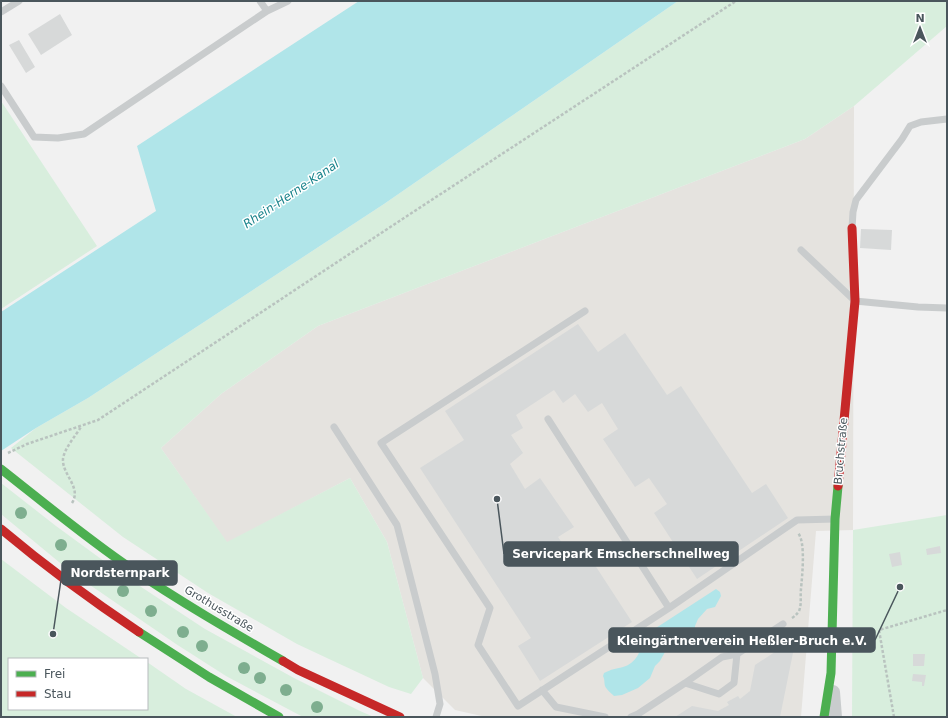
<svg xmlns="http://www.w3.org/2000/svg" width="948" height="718" font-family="'DejaVu Sans',sans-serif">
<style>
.commercial{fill:#e5e3df}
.green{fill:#d8eedd}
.water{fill:#b0e5e9}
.building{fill:#d7d9d9}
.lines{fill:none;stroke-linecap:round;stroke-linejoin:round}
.path{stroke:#b9c3bf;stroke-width:2.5;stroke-dasharray:3 2;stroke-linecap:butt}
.lane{stroke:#c9cccd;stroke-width:7}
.street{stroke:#c9cccd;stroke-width:14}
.fast{stroke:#4caf50;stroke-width:9}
.jam{stroke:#c62828;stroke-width:9}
.tree{fill:#7eae8f}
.labels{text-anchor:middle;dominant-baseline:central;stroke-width:3;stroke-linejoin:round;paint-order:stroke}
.street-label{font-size:11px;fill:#4a565c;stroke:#fff}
.water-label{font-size:12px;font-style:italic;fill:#18838b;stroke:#fff}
.leader{fill:none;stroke:#4a565c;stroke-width:1.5}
.callout-dot{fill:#4a565c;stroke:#fff;stroke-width:1.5}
.callout{fill:#4a565c;stroke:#4a565c;stroke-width:1.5}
.callout-label{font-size:12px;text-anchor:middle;font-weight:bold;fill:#fff}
</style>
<rect width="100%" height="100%" fill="#f1f1f1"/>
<path class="commercial" d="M854 106 853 530 816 531 801 717H486L455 710 423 678 387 542 350 478 227 543 161 448 221 394 318 326 805 139Z"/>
<path class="green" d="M678 1H947V26L854 106 805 139 318 326 221 394 161 448 227 542 350 478 387 542 423 678 411 694 389 687 297 644 208 593 123 537 11 448 36 428 88 398 384 204Z
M1 101 97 246 1 309Z
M1 483 56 526 123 575 205 629 294 678 360 711 374 717H303L226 676 176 644 71 572 1 514Z
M947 515V717H852L853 530Z
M1 559 66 608 142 659H9V709H147V662L186 689 237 717H1Z"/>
<path class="water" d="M359 1H678L384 204 88 398 36 428 1 451V312L156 211 137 146Z
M716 589 720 592 721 596 715 607 707 609 698 619 695 626V633L692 636 687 639 681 637 676 638 670 643 660 661 655 666 650 678 638 688 622 695 614 696C612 694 606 689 605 686 604 682 605 680 603 676L604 673C612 669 615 669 623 667 636 664 643 649 642 637Z"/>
<path class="building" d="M60 14 72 35 41 55 28 34Z
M19 40 35 67 26 73 9 45Z
M861 229 892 230 891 250 860 248Z
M578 324 598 352 625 333 667 395 681 386 752 493 766 484 788 518 697 579 654 513 667 504 649 478 635 487 603 439 618 429 602 403 588 412 575 394 563 403 554 390 516 415 523 428 511 435 523 453 510 464 525 489 540 478 574 527 558 537 576 564 589 556 632 622 540 681 518 646 531 638 420 468 464 440 445 411Z
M940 546 941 553 927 555 926 549Z
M900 552 902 565 892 567 889 554Z
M796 638 780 717H675L692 706 718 711 729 705 727 702 738 696 740 699 750 691 755 665Z
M913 654H925L924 666H913Z
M913 674 926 675 924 686H922V682L912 681Z"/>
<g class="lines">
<path class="path" d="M8 453 27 444 98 420 404 218 736 1
M72 503C82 487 62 475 63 459 64 449 76 435 81 427
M792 618C795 616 797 614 799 611 802 604 800 597 801 589 802 577 806 542 798 533
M894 717 879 630 947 610"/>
<path class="lane" d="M260 1 267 11
M1 12 19 1
M1 86 34 137 58 138 84 134 267 11 288 1
M852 228 853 212 856 200 902 139 910 126 921 122 947 119
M801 250 855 301 918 307 947 308
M585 311 381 443 490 608 478 645 518 706 669 608 797 520 835 519
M548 419 669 608
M334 427 397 525 435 674 440 704 436 717
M737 654 722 657 685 683 719 694 734 683 737 654 783 624
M542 690 556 707 605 717
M631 717 638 714 685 683"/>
<path class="street" d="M833 692 835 717"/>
<path class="fast" d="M1 469C43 502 85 537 129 567 179 601 231 631 283 661
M139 632 209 677 279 717
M824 717 831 673 835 519 838 486"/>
<path class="jam" d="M838 486 855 301 852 228
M1 529C45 566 91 600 139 632
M283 661 298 670 400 717"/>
</g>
<g class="tree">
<circle cx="21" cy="513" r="6"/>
<circle cx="61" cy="545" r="6"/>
<circle cx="123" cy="591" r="6"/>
<circle cx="151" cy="611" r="6"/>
<circle cx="183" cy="632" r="6"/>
<circle cx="202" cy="646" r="6"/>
<circle cx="244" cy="668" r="6"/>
<circle cx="260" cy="678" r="6"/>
<circle cx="286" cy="690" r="6"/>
<circle cx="317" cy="707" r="6"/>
</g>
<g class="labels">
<g class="street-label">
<text transform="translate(841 451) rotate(-85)">Bruchstraße</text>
<text transform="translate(219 609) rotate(31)">Grothusstraße</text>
</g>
<g class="water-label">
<text transform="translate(291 194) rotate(-34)">Rhein-Herne-Kanal</text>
</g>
</g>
<path class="leader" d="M497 499L504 554M53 634L62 573M900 587L875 640"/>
<g class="callout-dot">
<circle cx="497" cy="499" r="4"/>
<circle cx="53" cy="634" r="4"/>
<circle cx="900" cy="587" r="4"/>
</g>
<g class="callout">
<rect x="504" y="542" width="234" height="24" rx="4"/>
<rect x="62" y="561" width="115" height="24" rx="4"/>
<rect x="609" y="628" width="266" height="24" rx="4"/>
</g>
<g class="callout-label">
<text x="621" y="558">Servicepark Emscherschnellweg</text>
<text x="120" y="577">Nordsternpark</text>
<text x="742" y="645">Kleingärtnerverein Heßler-Bruch e.V.</text>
</g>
<rect width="948" height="718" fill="none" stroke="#4a565c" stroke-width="4"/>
<rect x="8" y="658" width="140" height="52" fill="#ffffff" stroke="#b7bbbe"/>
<rect x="16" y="671" width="20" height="6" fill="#4caf50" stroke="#b7bbbe"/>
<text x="44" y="678" font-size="12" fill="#4a565c">Frei</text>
<rect x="16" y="691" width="20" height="6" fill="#c62828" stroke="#b7bbbe"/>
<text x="44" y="698" font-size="12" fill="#4a565c">Stau</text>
<g transform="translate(920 28)" stroke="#ffffff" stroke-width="3" paint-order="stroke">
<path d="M0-3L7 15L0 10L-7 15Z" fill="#4a565c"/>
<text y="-6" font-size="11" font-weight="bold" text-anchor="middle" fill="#4a565c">N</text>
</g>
</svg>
